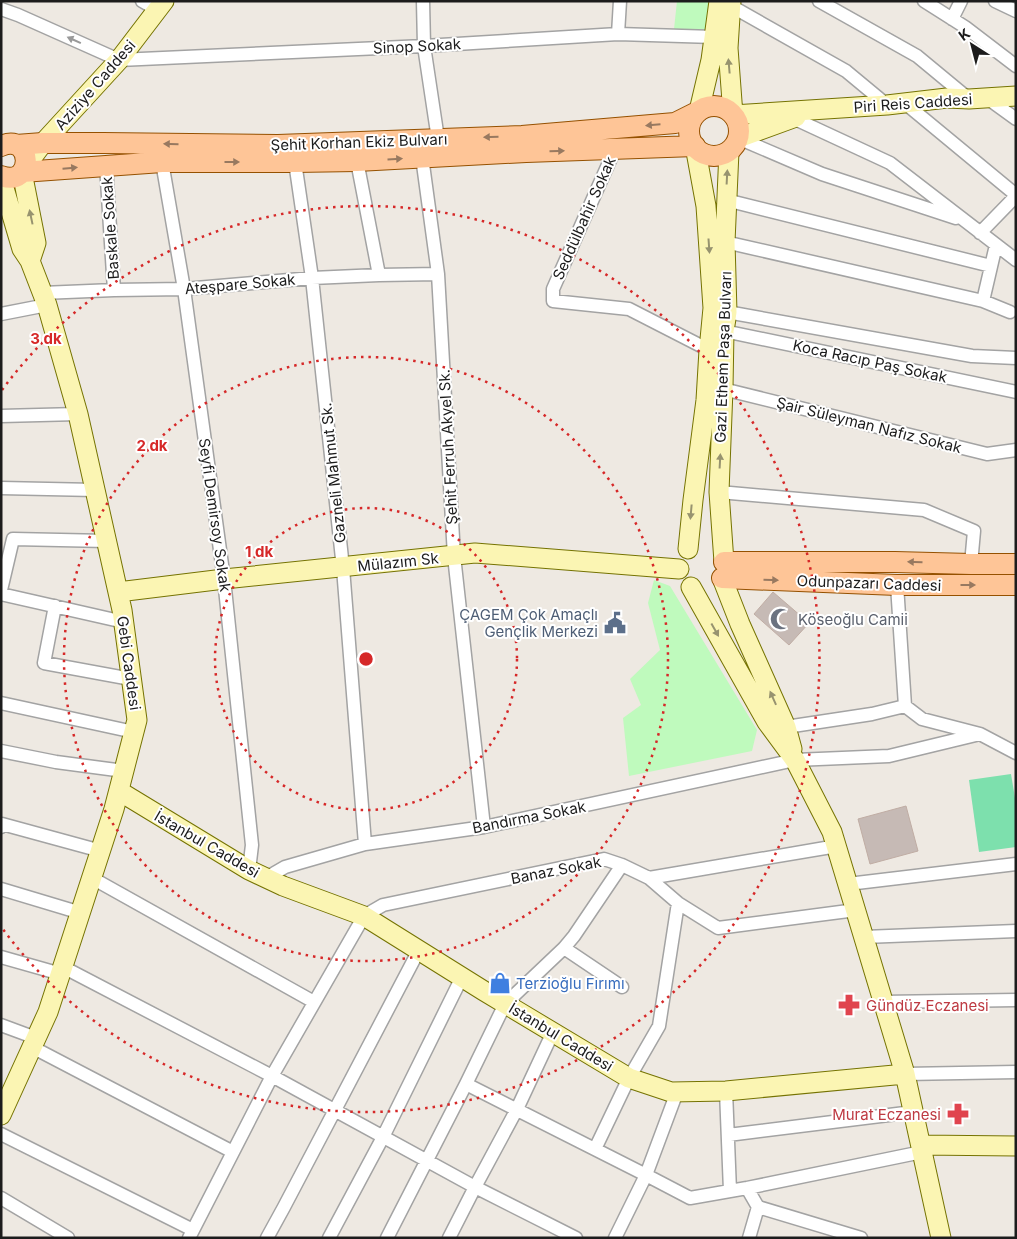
<svg xmlns="http://www.w3.org/2000/svg" width="1017" height="1239" font-family="Inter,sans-serif">
<style>
.park{fill:#bffabd}
.pitch{fill:#7de0ad}
.building{fill:#c6bab5;stroke:#c0ada4}
.lines{fill:none;stroke-linecap:round;stroke-linejoin:round}
.street-casing{stroke:#a3a3a3;stroke-width:15}
.secondary-casing{stroke:#757302;stroke-width:21}
.primary-casing{stroke:#955100;stroke-width:22}
.street{stroke:#fff;stroke-width:12}
.secondary{stroke:#fbf5b3;stroke-width:19}
.primary{stroke:#fec597;stroke-width:20}
.oneway{fill:#999}
.oneway2{fill:#97936f}
.oneway3{fill:#987960}
.ring{fill:none;stroke:#d62828;stroke-width:2.5;stroke-dasharray:2.5 5}
.labels{text-anchor:middle;dominant-baseline:central;stroke-width:4;stroke-linejoin:round;paint-order:stroke}
.street-label{font-size:15px;fill:#1c1c1c;stroke:#fff}
.service-label{font-size:15px;fill:#4e5e75;stroke:#fff;text-anchor:end}
.worship-label{font-size:15px;fill:#5b616d;stroke:#fff;text-anchor:start}
.shop-label{font-size:15px;fill:#366cbe;stroke:#fff;text-anchor:start}
.health-label{font-size:15px;fill:#be3a42;stroke:#fff;text-anchor:start}
.centre{fill:#d62828;stroke:#fff;stroke-width:2.5}
.ring-label{font-size:15px;text-anchor:middle;font-weight:bold;fill:#d62828;stroke:#fff;stroke-width:4;stroke-linejoin:round;paint-order:stroke}
</style>
<rect width="100%" height="100%" fill="#eee9e2"/>
<path class="park" d="M677 1H709L706 31 674 29Z
M654 580 670 586 757 730 752 751 629 776 623 718 641 705 630 679 660 650 648 603Z"/>
<path class="pitch" d="M1011 774 1016 804V847L979 852 969 780Z"/>
<path class="building" d="M773 592 809 623 789 645 754 614Z
M906 806 918 851 870 864 858 819Z"/>
<g class="lines">
<g class="street-casing">
<path id="street" d="M142 1 158 10
M423 1 424 46 438 139
M819 1 917 56 969 99
M924 1 965 27 1016 66
M995 1 1016 11
M731 6 846 71 887 105
M1 9 18 15 119 60 424 46 618 34 714 37
M952 19 961 1
M618 34 620 1
M987 98 1016 119
M906 104 1016 195
M793 118 890 163 1016 260
M738 138 822 174 956 218
M615 149 553 289V301L629 309 709 350
M422 157 438 274 454 556 484 827
M357 161 379 275
M162 162 184 289 224 579 252 845 249 870
M295 162 312 278 343 568 365 844
M106 165 114 290
M726 200 991 266
M980 233 1016 196
M725 242 983 301 996 245
M42 293 114 290 184 289 312 278 379 275 438 274
M983 301 1010 312
M727 312 972 356 1016 358
M1 314 47 305
M724 331 1016 392
M723 389 987 454 1016 450
M1 416 78 414
M1 488 95 490
M719 492 924 510 974 531 971 564
M897 585 905 706 922 719 980 734 1016 753
M1 590 13 539 107 541
M1 594 124 622
M55 606 44 663 131 679
M1 703 134 732
M786 727 872 714 905 706
M1 751 56 762 124 771
M1 827 2 824 101 851
M92 878 314 1002
M266 878 285 867 365 844 484 827 795 760 889 756 980 734
M649 878 678 903 718 928 856 910
M848 884 1016 864
M1 889 81 913
M864 937 1016 931
M564 948 622 987
M1 957 61 974
M63 967 272 1076 475 1187 576 1238
M883 1002 1016 1000
M1 1025 36 1038
M32 1047 233 1152
M905 1074 1016 1072
M466 1084 646 1175 690 1198 747 1188 922 1152
M726 1091 730 1191
M1 1134 193 1230
M728 1135 913 1112
M595 1149 629 1078 659 1026 678 903
M747 1188 758 1207 861 1238
M1 1198 68 1238
M189 1238 272 1076 364 916 383 905 604 859 622 865 649 878 837 846
M267 1238 284 1207 419 950
M329 1238 383 1137 462 977
M387 1238 466 1084 505 1004 564 948 574 936 622 865
M449 1238 475 1187 517 1109 553 1032
M615 1238 646 1175 677 1092
M749 1238 758 1207"/>
</g>
<g class="secondary-casing">
<path id="secondary" d="M731 1 728 48 733 115 887 105 947 98 969 99 1016 96
M699 111 711 60 719 1
M738 138 796 117
M25 167 43 143 119 60 164 1
M22 172 36 243 30 261
M1 178 22 249 30 261 47 305 78 414 122 610 137 720 114 809 48 1012 1 1115
M688 549 693 500 706 400 709 350 713 308 706 206 695 146
M724 562 719 492 723 389 724 331 727 312 725 242 729 151
M722 578 740 624 786 727 792 749
M691 587 767 722 795 760 832 832 905 1074 941 1238
M118 592 224 579 475 553 679 569
M119 791 249 870 283 886 364 916 484 991 629 1078 671 1092 726 1091 905 1074
M921 1145 1016 1146"/>
</g>
<g class="primary-casing">
<path id="primary" d="M689 131a25 25 0 1 1 50 0a25 25 0 1 1-50 0Z
M16 145 43 143H103L278 145 522 136 675 123 699 111
M1 146C33 132 35 188 1 176
M22 172 162 162H295L357 161 526 152 695 146
M724 562H895L971 564H1016
M722 578 897 585H1016"/>
</g>
<use href="#street" class="street"/>
<use href="#secondary" class="secondary"/>
<use href="#primary" class="primary"/>
</g>
<defs><path id="oneway-solid" d="M-6-.8H1V-3.2L6.5 0L1 3.2V.8H-6Z" transform="scale(1.25)"/></defs>
<use class="oneway" href="#oneway-solid" transform="translate(74 40) rotate(-156)"/>
<g class="oneway2">
<use href="#oneway-solid" transform="translate(729 66) rotate(-95)"/>
<use href="#oneway-solid" transform="translate(727 177) rotate(-87)"/>
<use href="#oneway-solid" transform="translate(31 217) rotate(-102)"/>
<use href="#oneway-solid" transform="translate(709 246) rotate(86)"/>
<use href="#oneway-solid" transform="translate(720 461) rotate(-87)"/>
<use href="#oneway-solid" transform="translate(691 512) rotate(95)"/>
<use href="#oneway-solid" transform="translate(715 630) rotate(61)"/>
<use href="#oneway-solid" transform="translate(773 698) rotate(-114)"/>
</g>
<g class="oneway3">
<use href="#oneway-solid" transform="translate(653 125) rotate(175)"/>
<use href="#oneway-solid" transform="translate(491 137) rotate(178)"/>
<use href="#oneway-solid" transform="translate(171 144) rotate(-179)"/>
<use href="#oneway-solid" transform="translate(557 151) rotate(-2)"/>
<use href="#oneway-solid" transform="translate(395 159) rotate(-3)"/>
<use href="#oneway-solid" transform="translate(232 162)"/>
<use href="#oneway-solid" transform="translate(70 168) rotate(-5)"/>
<use href="#oneway-solid" transform="translate(915 562) rotate(-178)"/>
<use href="#oneway-solid" transform="translate(771 580) rotate(2)"/>
<use href="#oneway-solid" transform="translate(968 585)"/>
</g>
<g class="ring">
<circle cx="366" cy="659" r="151"/>
<circle cx="366" cy="659" r="302"/>
<path d="M2 390A453 453 0 1 1 2 928"/>
</g>
<defs>
<g id="mosque-bare" transform="scale(1.725)"><path d="M3.5-4.9A6 6 0 1 0 3.5 4.9A5 5 0 1 1 3.5-4.9Z" fill="#6b7280" stroke="#fff" stroke-width="2.5" paint-order="stroke"/></g>
<g id="civic-bare" transform="scale(1.725)"><path d="M-.6-6.5H3V-4.5H.6V-3L4-1V1h2V6H-6V1h2V-1L-.6-3ZM-1.2 2.5V6h2.4V2.5Z" fill="#5c6f8a" stroke="#fff" stroke-width="2.5" paint-order="stroke"/></g>
<g id="shop-bare" transform="scale(1.725)"><path d="M-5-2.5h2.3a2.7 3.5 0 0 1 5.4 0H5L5.5 6h-11ZM-1.5-2.5h3a1.5 2.3 0 0 0-3 0Z" fill="#3f7fe0" stroke="#fff" stroke-width="2.5" paint-order="stroke"/></g>
<g id="pharmacy-bare" transform="scale(1.725)"><path d="M-2-6h4v4h4v4h-4v4h-4v-4h-4v-4h4Z" fill="#e0444e" stroke="#fff" stroke-width="2.5" paint-order="stroke"/></g>
</defs>
<g fill-rule="evenodd">
<use href="#mosque-bare" x="781" y="619"/>
<use href="#civic-bare" x="615" y="623"/>
<use href="#shop-bare" x="500" y="983"/>
<use href="#pharmacy-bare" x="849" y="1005"/>
<use href="#pharmacy-bare" x="958" y="1114"/>
</g>
<g class="labels">
<g class="street-label">
<text transform="translate(417 46) rotate(-3)">Sinop Sokak</text>
<text transform="translate(95 85) rotate(-49)">Aziziye Caddesi</text>
<text transform="translate(913 103) rotate(-4)">Piri Reis Caddesi</text>
<text transform="translate(359 142) rotate(-2)">Şehit Korhan Ekiz Bulvarı</text>
<text transform="translate(584 218) rotate(-66)">Seddülbahir Sokak</text>
<text transform="translate(110 228) rotate(-94)">Baskale Sokak</text>
<text transform="translate(240 284) rotate(-5)">Ateşpare Sokak</text>
<text transform="translate(723 357) rotate(-88)">Gazi Ethem Paşa Bulvarı</text>
<text transform="translate(870 361) rotate(12)">Koca Racıp Paş Sokak</text>
<text transform="translate(869 425) rotate(14)">Şair Süleyman Nafız Sokak</text>
<text transform="translate(448 447) rotate(-93)">Şehit Ferruh Akyel Sk.</text>
<text transform="translate(333 473) rotate(-96)">Gazneli Mahmut Sk.</text>
<text transform="translate(215 515) rotate(82)">Seyfi Demirsoy Sokak</text>
<text transform="translate(398 562) rotate(-6)">Mülazım Sk</text>
<text transform="translate(869 583) rotate(2)">Odunpazarı Caddesi</text>
<text transform="translate(129 663) rotate(82)">Gebi Caddesi</text>
<text transform="translate(529 817) rotate(-11)">Bandırma Sokak</text>
<text transform="translate(207 844) rotate(30)">İstanbul Caddesi</text>
<text transform="translate(556 870) rotate(-11)">Banaz Sokak</text>
<text transform="translate(561 1037) rotate(31)">İstanbul Caddesi</text>
</g>
<g class="service-label">
<text x="598" y="614">ÇAGEM Çok Amaçlı<tspan x="598" dy="17">Gençlik Merkezi</tspan></text>
</g>
<g class="worship-label">
<text x="798" y="619">Köseoğlu Camii</text>
</g>
<g class="shop-label">
<text x="516" y="983">Terzioğlu Fırımı</text>
</g>
<g class="health-label">
<text x="866" y="1005">Gündüz Eczanesi</text>
<text x="941" y="1114" text-anchor="end">Murat Eczanesi</text>
</g>
</g>
<circle cx="366" cy="659" r="8" class="centre"/>
<g class="ring-label">
<text x="46" y="344">3 dk</text>
<text x="152" y="451">2 dk</text>
<text x="259" y="557">1 dk</text>
</g>
<rect width="1017" height="1239" fill="none" stroke="#1c1c1c" stroke-width="5"/>
<g transform="translate(972 45) rotate(324)" stroke="#ffffff" stroke-width="4" paint-order="stroke">
<path d="M0-4L9 19L0 12L-9 19Z" fill="#1c1c1c"/>
<text y="-8" font-size="14" font-weight="bold" text-anchor="middle" fill="#1c1c1c">K</text>
</g>
</svg>
